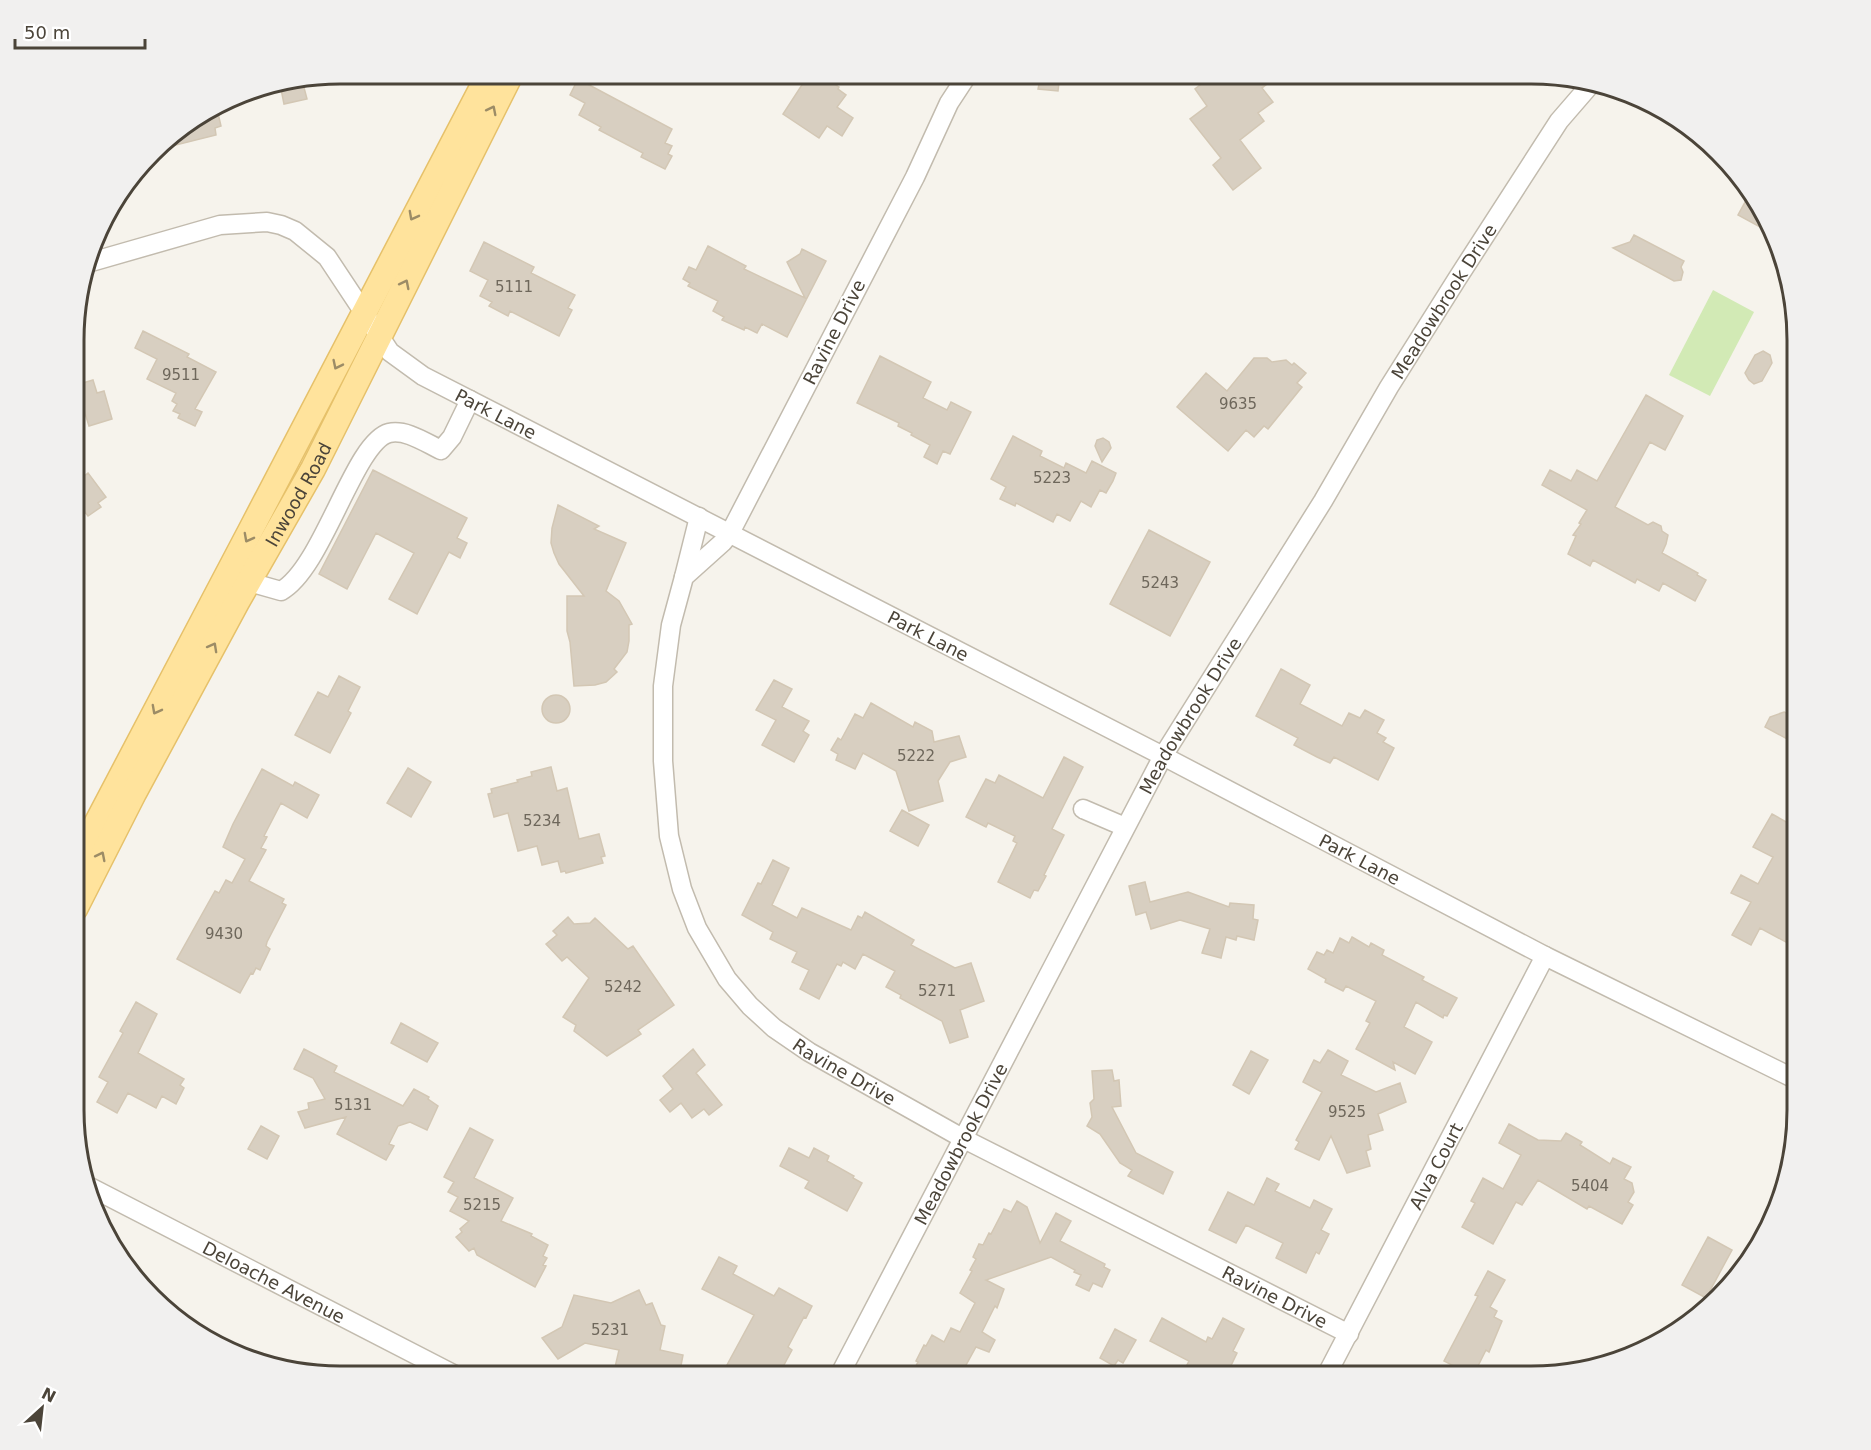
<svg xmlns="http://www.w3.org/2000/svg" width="1871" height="1450" font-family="'DejaVu Sans',sans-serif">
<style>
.green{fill:#d2eab5}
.building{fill:#d8cfc1;stroke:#d3c7b4;stroke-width:1.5}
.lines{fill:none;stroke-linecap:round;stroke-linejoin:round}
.minor-casing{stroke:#c2bbae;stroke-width:21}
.major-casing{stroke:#e6c16a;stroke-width:27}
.minor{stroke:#fff;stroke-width:18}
.major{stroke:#ffe39c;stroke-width:24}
.oneway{stroke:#9c8c66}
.labels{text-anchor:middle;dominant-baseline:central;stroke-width:4.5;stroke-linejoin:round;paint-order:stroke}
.number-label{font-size:15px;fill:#6e675b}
.street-label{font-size:18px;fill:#4b4439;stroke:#fff}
.rim{fill:none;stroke:#4b4439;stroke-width:3}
</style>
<rect width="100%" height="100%" fill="#f6f3ec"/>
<path class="green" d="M1713 290 1754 312 1710 396 1669 375Z"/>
<path class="building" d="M809 74H819L839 87 838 89 846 95 837 107 853 118 842 136 827 126 819 138 783 114Z
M1041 74H1060L1058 91 1038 89Z
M1214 74H1280L1262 88 1273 102 1258 113 1264 121 1240 140 1261 168 1233 190 1213 165 1221 158 1190 119 1207 106 1195 89Z
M578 79 672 129 665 143 672 146 668 154 672 156 665 169 641 157 643 153 599 130 601 127 579 115 585 103 570 95Z
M302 80 307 99 284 104 280 84Z
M217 109 221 126 215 128 216 135 156 150 165 140Z
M1749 195 1770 223 1773 234 1738 215Z
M1634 235 1684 261 1681 267 1683 272 1681 280 1674 281 1613 248 1630 242Z
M484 242 534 267 531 273 575 295 568 308 572 310 559 336 510 311 508 316 489 306 492 302 480 296 488 280 470 271Z
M708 246 746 266 744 269 805 298 787 262 800 254 802 249 826 261 787 337 762 324 757 333 745 327 744 330 722 320 724 317 713 311 718 301 688 286 690 283 683 279 689 267 696 270Z
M143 331 189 354 187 357 216 372 195 409 202 412 195 426 178 418 180 414 173 411 177 404 172 401 176 393 147 379 157 359 135 348Z
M1763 351 1770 355 1772 363 1762 381 1754 384 1749 380 1745 373 1755 355Z
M880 356 931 382 923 398 947 410 951 402 971 412 950 454 943 451 937 464 924 457 930 445 911 435 912 433 898 426 899 423 857 403Z
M1254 358H1267L1272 362 1286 360 1292 365 1294 363 1306 373 1297 383 1302 387 1268 429 1264 426 1254 437 1246 430 1228 451 1177 407 1206 373 1227 391Z
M93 380 97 393 104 391 112 419 89 426 76 385Z
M1646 395 1683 416 1665 450 1650 442 1615 507 1648 525 1653 522 1661 526 1662 531 1668 535 1666 544 1662 553 1698 573 1697 575 1706 580 1695 601 1663 583 1659 591 1637 579 1635 583 1593 560 1590 566 1568 554 1576 536 1573 535 1581 524 1579 523 1587 510 1542 485 1550 470 1571 481 1577 470 1597 481Z
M1013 436 1042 451 1040 456 1064 468 1066 463 1086 473 1092 461 1116 473 1113 481 1106 493 1100 490 1091 507 1081 501 1070 521 1057 514 1053 522 1016 503 1015 506 1000 499 1006 487 991 479Z
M1103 438 1109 442 1111 448 1102 462 1095 446 1097 440Z
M373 470 467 518 457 538 467 543 460 558 449 552 417 614 389 599 414 553 376 533 347 589 319 574Z
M88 473 106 497 98 503 101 507 88 516 85 512 75 520V483Z
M558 505 599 526 594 529 626 543 606 591 619 601 632 624 629 625V641L627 652 614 669 617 672 606 682 595 685 574 686 570 642 567 631V596H584L559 564 554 553 551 543 552 528Z
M1149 530 1210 562 1170 636 1110 604Z
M1281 669 1310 685 1300 704 1342 726 1349 713 1360 718 1365 710 1384 720 1377 733 1386 738 1383 742 1394 748 1378 780 1334 757 1330 763 1317 757 1294 745 1298 738 1256 716Z
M339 676 360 687 348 711 351 713 330 753 295 735 318 692 328 697Z
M774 680 792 689 782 707 809 721 803 731 809 735 794 762 762 745 776 720 756 710Z
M542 709a14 14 0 1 1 28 0a14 14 0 1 1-28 0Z
M871 703 913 727 915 722 932 731 934 742 959 736 966 757 950 762 938 781 943 801 909 811 896 771 863 753 855 769 836 760 838 754 831 750 838 738 841 740 855 714 863 718Z
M1784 712 1791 715 1797 730 1791 741 1765 727 1770 717Z
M1064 757 1083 767 1052 829 1064 835 1044 875 1046 876 1038 891 1034 890 1030 898 998 882 1017 843 1013 841 1015 836 988 823 986 827 966 817 986 779 995 783 999 775 1043 798Z
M551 767 557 791 567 788 579 839 599 834 605 856 601 857 603 863 566 873 565 871 561 872 558 861 542 865 537 846 518 851 508 813 494 817 488 794 492 793 491 789 518 782 517 780 532 776 531 772Z
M408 768 431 782 411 817 387 803Z
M262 769 293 786 295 782 319 795 307 818 281 803 264 836 267 837 261 848 266 850 249 881 284 899 282 903 286 905 267 942 266 946 270 949 260 970 256 968 253 974 251 973 240 993 177 959 215 891 219 893 226 880 232 883 245 859 223 847 233 824Z
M902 810 929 825 918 846 890 831Z
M1772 814 1797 828V948L1760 928 1751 945 1732 935 1751 902 1731 893 1741 875 1758 884 1773 857 1753 847Z
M773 860 789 868 772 905 797 918 802 908 851 930 858 916 862 918 865 912 914 940 911 945 955 968 971 963 984 1001 960 1010 968 1037 950 1043 942 1021 900 998 901 995 886 987 895 971 863 954 855 969 843 962 841 966 837 964 819 999 800 989 809 970 792 962 797 952 770 939 773 932 742 915 758 883 761 884Z
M1145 882 1150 902 1188 892 1229 907 1230 903 1254 905 1253 919 1258 920 1254 940 1237 936 1236 940 1226 937 1221 958 1202 953 1210 929 1180 920 1151 929 1146 912 1136 915 1129 886Z
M568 917 574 924 590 923 595 918 628 949 633 946 674 1005 638 1030 641 1034 607 1056 574 1031 576 1025 563 1017 589 978 567 957 562 961 546 944 557 935 553 931Z
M1352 937 1369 947 1371 943 1384 950 1382 955 1424 977 1422 980 1457 998 1447 1016 1444 1015 1443 1018 1416 1002 1404 1027 1432 1042 1415 1074 1393 1062 1395 1070 1356 1049 1370 1023 1366 1021 1376 1001 1346 986 1343 991 1325 982 1326 979 1308 969 1317 952 1324 955 1327 950 1333 953 1340 938 1349 943Z
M136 1002 157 1014 138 1053 184 1079 180 1085 184 1088 176 1104 162 1096 156 1108 128 1093 117 1113 97 1102 108 1082 99 1077 123 1033 120 1031Z
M401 1023 438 1043 427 1062 391 1043Z
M304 1049 337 1066 334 1072 403 1106 414 1089 429 1097 428 1099 438 1106 427 1130 410 1122 398 1126 389 1144 394 1146 386 1160 337 1134 346 1117 305 1128 298 1112 309 1109 308 1103 325 1099 313 1078 294 1069Z
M693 1049 705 1065 696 1073 722 1105 709 1115 704 1109 692 1118 681 1103 670 1112 660 1100 673 1089 663 1076Z
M1328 1050 1348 1061 1341 1075 1376 1092 1400 1083 1406 1102 1378 1114 1383 1130 1368 1135 1371 1149 1366 1151 1370 1166 1347 1173 1331 1136 1319 1160 1295 1149 1299 1142 1296 1140 1322 1092 1303 1082 1314 1060 1320 1063Z
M1251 1051 1268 1060 1249 1094 1233 1085Z
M1112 1070 1114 1081 1119 1080 1121 1106 1112 1107 1136 1153 1173 1172 1163 1194 1128 1176 1132 1170 1120 1163 1100 1134 1087 1126 1092 1117 1090 1103 1094 1099 1092 1071Z
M1509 1124 1538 1140 1561 1141 1566 1133 1582 1142 1580 1145 1610 1164 1613 1158 1631 1167 1624 1179 1632 1183 1634 1192 1628 1202 1633 1205 1622 1224 1589 1206 1587 1209 1538 1180 1522 1205 1516 1202 1493 1244 1462 1227 1475 1203 1471 1201 1483 1178 1503 1189 1521 1155 1499 1143Z
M261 1126 279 1136 267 1159 248 1149Z
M470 1128 493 1140 474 1178 513 1198 501 1221 532 1234 531 1236 548 1245 543 1256 547 1258 543 1265 546 1266 535 1287 477 1255 474 1248 469 1251 456 1237 462 1232 460 1229 469 1221 450 1211 458 1197 448 1192 454 1182 444 1177Z
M789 1148 809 1158 814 1148 829 1156 827 1161 854 1176 853 1178 862 1183 847 1211 805 1188 809 1181 780 1166Z
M1267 1178 1279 1184 1275 1191 1310 1208 1314 1200 1332 1209 1321 1230 1329 1234 1319 1254 1316 1252 1306 1273 1276 1258 1283 1243 1246 1225 1236 1243 1209 1230 1228 1192 1254 1205Z
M1017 1201 1027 1207 1040 1243 1056 1213 1071 1221 1060 1241 1105 1264 1104 1267 1110 1270 1102 1287 1093 1283 1089 1291 1076 1285 1081 1275 1074 1272 1075 1270 1051 1257 986 1280 1004 1289 997 1308 995 1306 982 1332 995 1340 989 1352 976 1347 960 1376H910L918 1362 916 1361 924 1345 926 1346 932 1335 944 1342 951 1328 960 1332 975 1303 960 1293 972 1271 970 1270 976 1259 973 1257 979 1244 983 1245 989 1233 991 1234 1004 1209 1011 1212Z
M1708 1237 1732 1250 1706 1298 1682 1285Z
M719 1257 737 1266 733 1274 774 1296 779 1288 812 1306 806 1318 804 1317 788 1347 792 1350 778 1376H721L754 1315 702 1289Z
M1488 1271 1505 1280 1490 1307 1497 1311 1494 1317 1502 1321 1489 1352 1486 1350 1473 1376 1444 1361 1478 1296 1475 1295Z
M639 1290 646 1305 652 1303 661 1325 665 1326 660 1350 683 1355 679 1376H613L619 1350 585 1343 558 1359 542 1338 562 1327 574 1295 611 1303Z
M1162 1318 1206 1342 1208 1337 1212 1339 1223 1318 1244 1329 1233 1351 1237 1353 1226 1376H1181L1189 1361 1150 1341Z
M1115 1329 1136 1340 1123 1363 1118 1360 1114 1366 1100 1358Z"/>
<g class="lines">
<g class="minor-casing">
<g id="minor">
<path id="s1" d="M968 74 949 103 915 177 730 533 723 542 684 577 671 625 663 686V761L669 836 682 889 697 928 727 979 750 1006 774 1028 809 1052 964 1139 1349 1334"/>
<path id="s2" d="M91 262 220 225 267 222 281 225 295 231 327 257 390 352 423 376 1163 756 1545 956 1797 1080"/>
<path d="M684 577 699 517"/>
<path d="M249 582 281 591C323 568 354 442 389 433 406 429 426 443 441 450L452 437 470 400"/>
<path d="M1083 809 1125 827"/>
<path id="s3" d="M90 1187 457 1376"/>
<path id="s4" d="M839 1376 1163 756 1323 501 1389 387 1457 279 1559 121 1591 84"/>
<path id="s5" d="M1326 1376 1545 956"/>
</g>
</g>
<g class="major-casing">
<g id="major">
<path d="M75 864C215 602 350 336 489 74"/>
<path id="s6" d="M75 909 134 793 237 602 313 469 511 74"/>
</g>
</g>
<use href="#minor" class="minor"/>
<use href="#major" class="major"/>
</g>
<defs><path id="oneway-chevron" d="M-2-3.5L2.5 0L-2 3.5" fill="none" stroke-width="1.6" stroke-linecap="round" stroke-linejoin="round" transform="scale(1.5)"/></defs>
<g class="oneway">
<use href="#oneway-chevron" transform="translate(492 110) rotate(-63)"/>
<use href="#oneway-chevron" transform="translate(413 216) rotate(118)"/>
<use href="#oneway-chevron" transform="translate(405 284) rotate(-63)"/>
<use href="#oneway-chevron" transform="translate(337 365) rotate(116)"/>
<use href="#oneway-chevron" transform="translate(248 538) rotate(118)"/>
<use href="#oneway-chevron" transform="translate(213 647) rotate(-61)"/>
<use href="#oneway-chevron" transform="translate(156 710) rotate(118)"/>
<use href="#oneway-chevron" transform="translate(101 856) rotate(-63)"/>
</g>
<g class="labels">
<g class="number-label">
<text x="514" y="287">5111</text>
<text x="181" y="375">9511</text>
<text x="1238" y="404">9635</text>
<text x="1052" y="478">5223</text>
<text x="1160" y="583">5243</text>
<text x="916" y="756">5222</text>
<text x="542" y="821">5234</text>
<text x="224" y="934">9430</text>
<text x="623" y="987">5242</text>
<text x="937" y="991">5271</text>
<text x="353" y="1105">5131</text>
<text x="1347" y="1112">9525</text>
<text x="1590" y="1186">5404</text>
<text x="482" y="1205">5215</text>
<text x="610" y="1330">5231</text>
</g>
<g class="street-label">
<text stroke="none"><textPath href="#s4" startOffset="1234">Meadowbrook Drive</textPath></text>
<text transform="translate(834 332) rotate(-63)">Ravine Drive</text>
<text stroke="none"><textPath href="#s2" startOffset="489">Park Lane</textPath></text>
<text stroke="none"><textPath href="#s6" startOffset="471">Inwood Road</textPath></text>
<text stroke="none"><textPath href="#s2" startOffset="975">Park Lane</textPath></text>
<text stroke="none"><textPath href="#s4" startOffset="748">Meadowbrook Drive</textPath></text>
<text stroke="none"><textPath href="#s2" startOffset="1461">Park Lane</textPath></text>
<text stroke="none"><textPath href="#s1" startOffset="1149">Ravine Drive</textPath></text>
<text stroke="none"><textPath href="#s4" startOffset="262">Meadowbrook Drive</textPath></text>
<text stroke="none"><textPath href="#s5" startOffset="237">Alva Court</textPath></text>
<text stroke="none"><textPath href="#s3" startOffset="207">Deloache Avenue</textPath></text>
<text stroke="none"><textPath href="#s1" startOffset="1635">Ravine Drive</textPath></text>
</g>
</g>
<path d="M0 0H1871V1450H0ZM340 84H1531A256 256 0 0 1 1787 340V1110A256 256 0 0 1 1531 1366H340A256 256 0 0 1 84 1110V340A256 256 0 0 1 340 84Z" fill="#f1f0ef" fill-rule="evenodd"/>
<path class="rim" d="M340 84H1531A256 256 0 0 1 1787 340V1110A256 256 0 0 1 1531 1366H340A256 256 0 0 1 84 1110V340A256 256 0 0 1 340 84Z"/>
<g transform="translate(42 1408) rotate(27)" stroke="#ffffff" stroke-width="4.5" paint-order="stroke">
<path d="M0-4.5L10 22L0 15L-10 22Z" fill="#4b4439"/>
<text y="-9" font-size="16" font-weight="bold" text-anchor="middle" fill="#4b4439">N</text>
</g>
<path d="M15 39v9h130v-9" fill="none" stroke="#4b4439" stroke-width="3"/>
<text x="24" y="39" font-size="18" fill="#4b4439" stroke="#ffffff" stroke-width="4.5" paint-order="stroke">50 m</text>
</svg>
